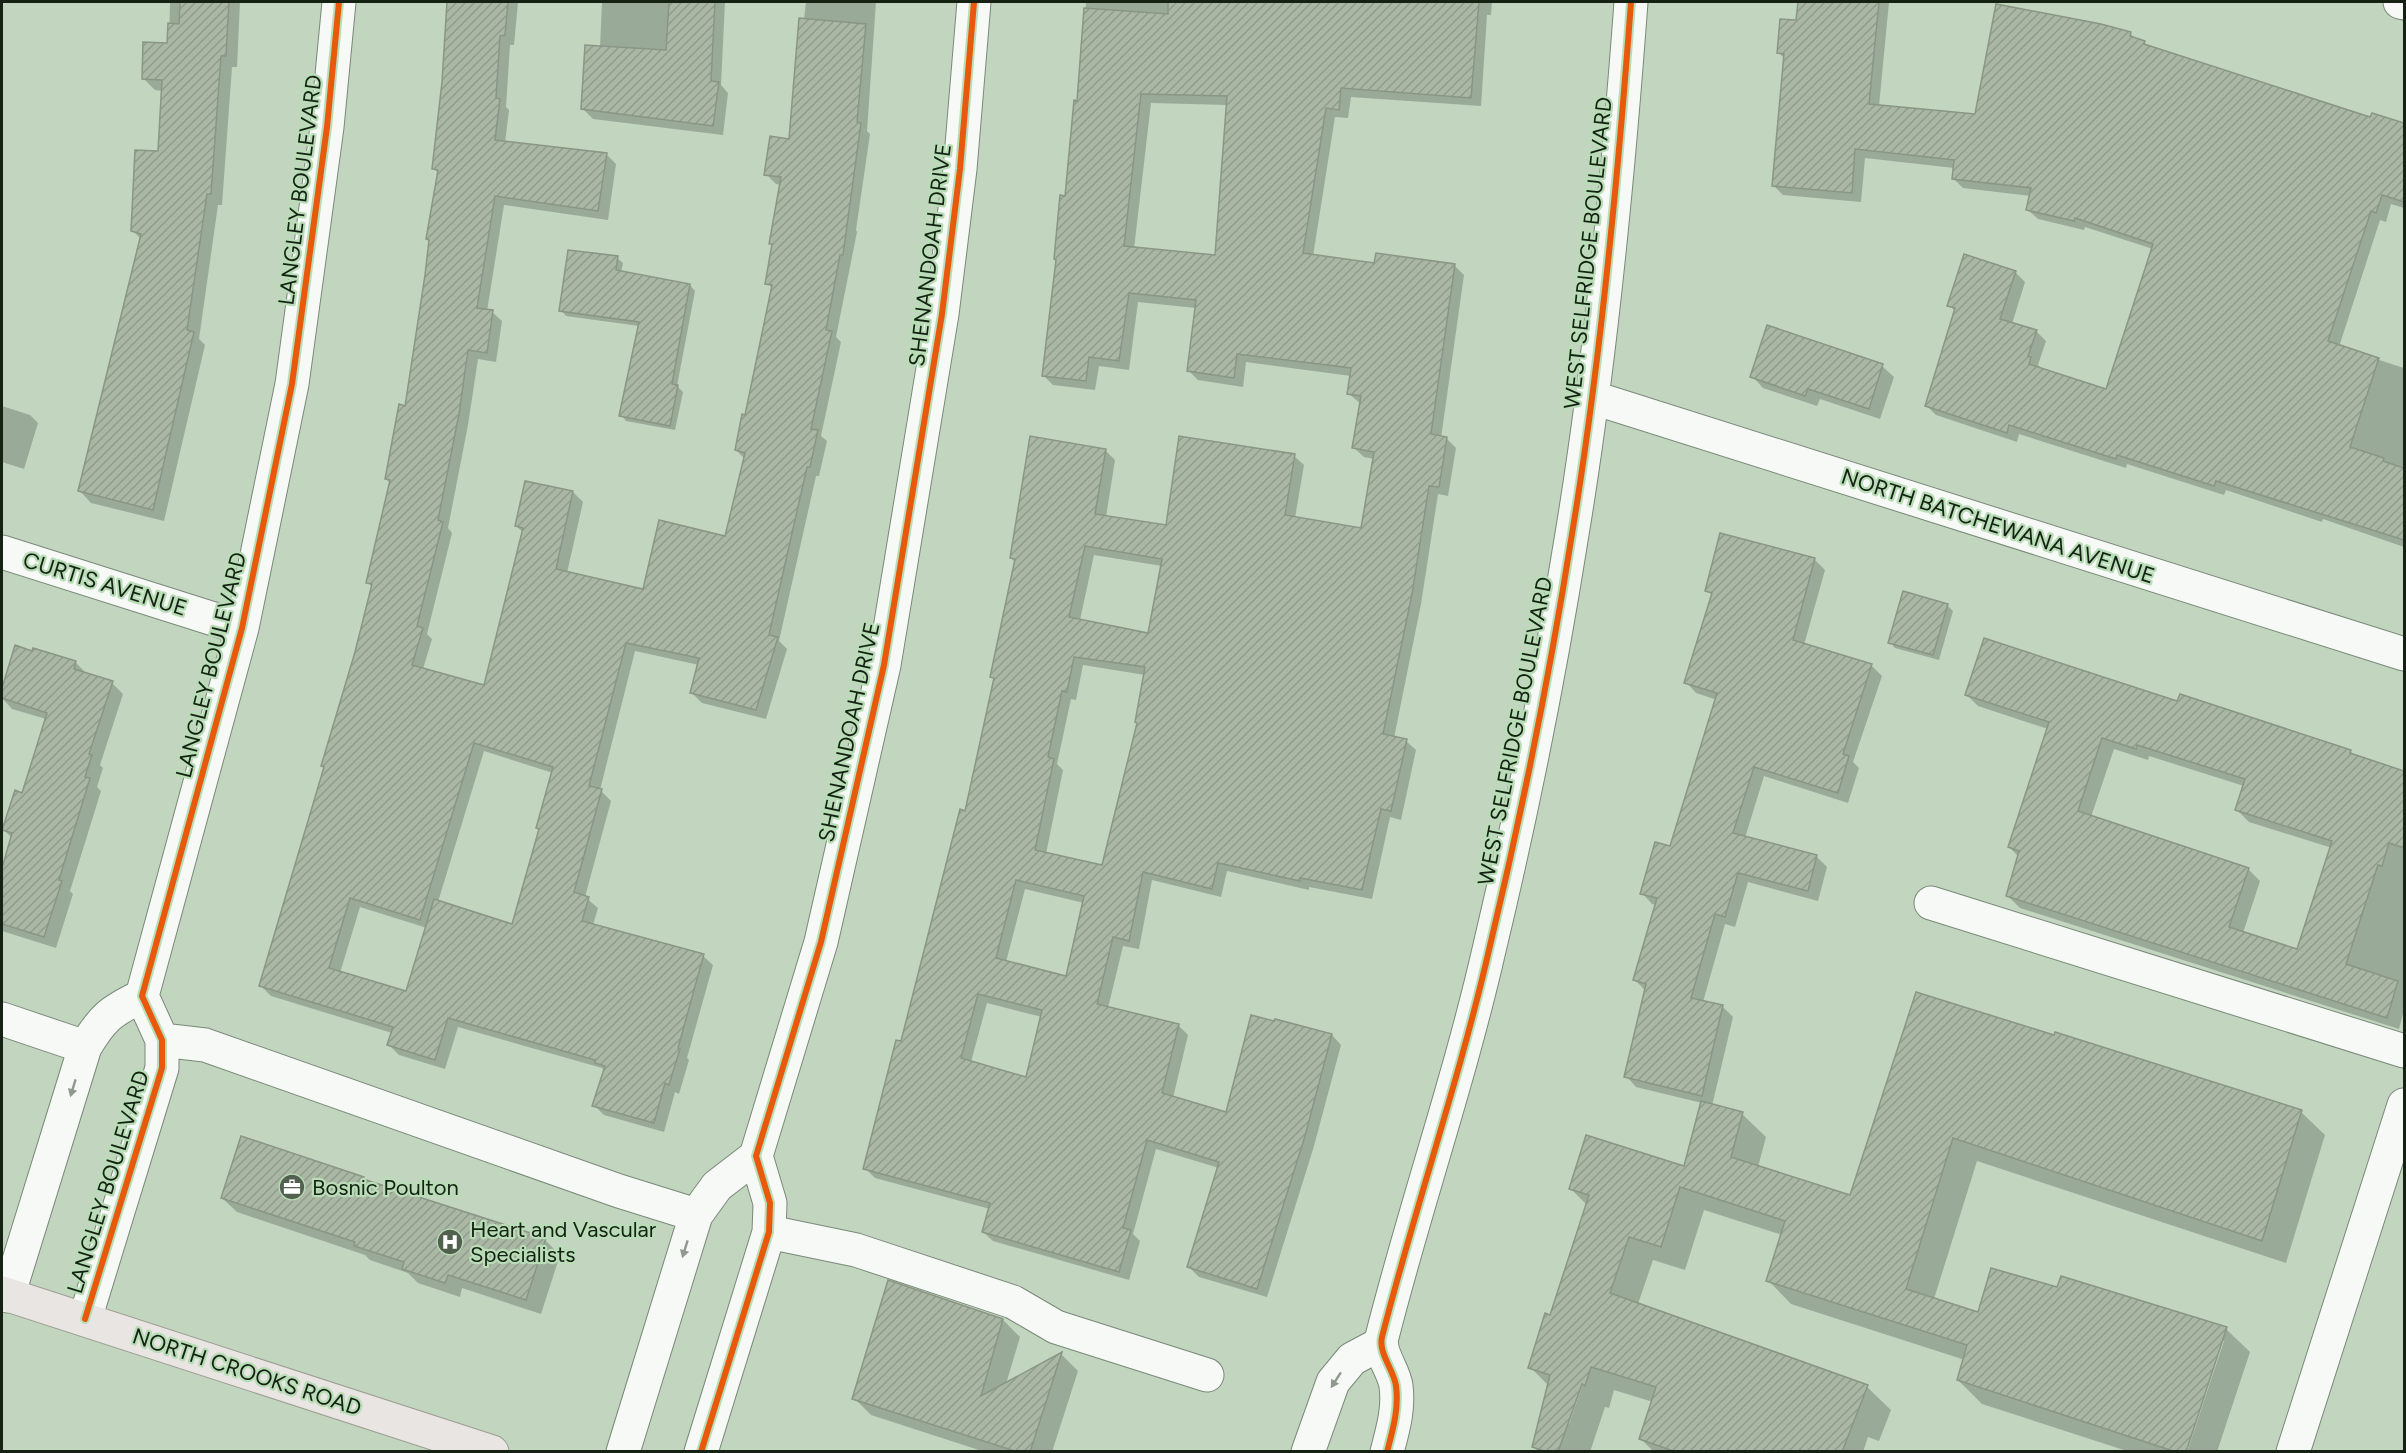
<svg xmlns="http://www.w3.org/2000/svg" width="2406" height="1453" font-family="Figtree,sans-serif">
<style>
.shadow{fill:#0003;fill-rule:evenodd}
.building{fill:url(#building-hatch);stroke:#8a9684;stroke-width:1.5;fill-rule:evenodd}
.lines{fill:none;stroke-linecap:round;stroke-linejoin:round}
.minor-casing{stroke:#7a8979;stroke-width:35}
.major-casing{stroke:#9e9e93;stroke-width:35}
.minor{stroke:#f6f9f5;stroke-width:33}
.major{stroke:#e8e5e2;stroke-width:33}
.cycleway-casing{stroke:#b9ddb7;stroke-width:10}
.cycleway{stroke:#e8590c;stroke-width:6}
.oneway{fill:#90988f}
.labels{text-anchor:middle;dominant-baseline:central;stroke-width:4.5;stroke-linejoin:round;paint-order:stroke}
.street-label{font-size:22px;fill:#142113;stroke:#b9ddb7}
.poi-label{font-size:22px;fill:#142113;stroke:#b9ddb7;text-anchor:start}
</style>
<defs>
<pattern id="building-hatch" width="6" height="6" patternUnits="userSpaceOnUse" patternTransform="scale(1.5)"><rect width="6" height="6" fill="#aab7a4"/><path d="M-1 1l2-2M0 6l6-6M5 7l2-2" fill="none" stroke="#919d8c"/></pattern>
</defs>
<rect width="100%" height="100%" fill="#c1d5bf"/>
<path class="shadow" d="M170 2H240L237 67H232L222 205H218L199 339 205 345 164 521 91 503 80 491 141 239 133 231 160 153 163 91 155 90 143 78 169 45Z
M448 2H518L514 45H510L506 107 509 110 505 143 606 154 616 164 608 220 504 205 487 311 492 312 502 321 496 362 478 359 468 425 448 528 452 533 427 634 432 639 423 669 485 687 524 533 516 526 573 492 583 502 567 573 644 591 727 538 745 459 736 450 747 416 773 289 767 283 774 247 770 243 781 185 776 184 766 174 790 141 806 2H876L867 131 870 134 856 230 857 232 836 337 841 342 821 436 827 441 819 476H816L779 641 787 649 766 719 702 703 692 693 699 665 635 651 600 790 611 801 585 897 598 908 593 925 703 956 713 965 687 1058 689 1060 679 1094 675 1092 664 1132 604 1115 594 1105 605 1071 602 1068 458 1027 445 1069 399 1055 389 1045 392 1033 271 996 261 986 326 768 372 587 368 583 390 483 386 479 406 407 427 275 438 173 434 169 443 82ZM484 751 553 773 538 828 541 831 513 926 438 902ZM360 907 427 928 407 993 340 973Z
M602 2H725L721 85 728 93 723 135 593 119 583 109 600 47Z
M1086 2H1178L1177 17 1244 53 1247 2H1492L1491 15H1487L1481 106 1351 97 1348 118 1335 117 1313 256 1375 265H1454L1464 275 1441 438 1447 439 1456 448 1448 496 1438 494 1421 604 1394 738 1406 741 1416 750 1401 820 1390 817 1372 899 1309 887V890L1227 871 1221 897 1152 880 1139 949 1123 946 1108 1008 1178 1025 1188 1035 1173 1098 1227 1114 1332 1035 1341 1045 1314 1146 1267 1297 1199 1277 1189 1267 1219 1168 1156 1149 1133 1234 1140 1241 1129 1280 993 1241 983 1232 990 1209 875 1178 865 1168 966 813 995 680 992 677 1016 563 1011 558 1106 451 1115 460 1106 517 1167 527 1294 456 1304 465 1295 518 1363 529 1375 459 1364 457 1354 448 1361 404 1349 394 1351 376 1246 362 1243 387 1198 380 1188 370 1196 308 1138 302 1129 370 1099 366 1095 390 1053 385 1043 375 1079 102ZM1151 103 1228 105 1216 257 1134 249ZM1094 555 1162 566 1150 635 1080 620ZM1083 665 1145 675 1139 723 1103 867 1046 854 1063 770 1057 764 1071 699 1076 700ZM1025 889 1084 903 1067 978 1006 962ZM987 1003 1042 1017 1027 1079 971 1062Z
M1800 2H1889L1879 106 1976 116 2130 34 2150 48 2371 119 2372 116 2404 127V208L2391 204 2386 222 2380 220 2339 347 2404 368V547L2323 519 2322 522 2226 490 2224 495 2127 464 2126 468 2019 434 2017 442 1936 415 1926 405 1956 312 1949 305 2015 272 2025 282 2012 324 2036 331 2046 341 2038 365 2041 368 2107 391 2153 249 2085 227 2084 230 2038 219 2028 210 2031 196 1963 188 1953 178 1954 168 1865 158 1861 202 1783 195 1773 185 1785 59 1779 53 1798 22Z
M617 258 623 263 621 273 690 285 695 291 677 386 683 392 675 430 626 421 621 415 639 326 566 316 561 310Z
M1882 366 1894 377 1880 419 1820 399 1817 406 1763 388 1752 376Z
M2 406 30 415 38 423 24 469 2 462Z
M1814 559 1825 570 1804 645 1871 665 1882 676 1853 762 1859 768 1848 803 1764 776 1745 838 1816 856 1827 867 1818 901 1748 882 1735 927 1725 924 1703 1002 1723 1007 1733 1017 1712 1106 1742 1114 1766 1137 1758 1167 1851 1197 1917 993 2301 1112 2325 1135 2286 1263 1977 1161 1934 1299 1979 1314 2058 1289 2226 1329 2250 1352 2217 1452H2187L2224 1341H2221L2184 1452H2130L1982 1404 1958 1380 1965 1360 1791 1304 1768 1280 1782 1235 1704 1210 1685 1270 1653 1260 1638 1304 1867 1387 1891 1410 1879 1441 1868 1437 1863 1452H1654L1641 1439 1653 1402 1614 1390 1609 1408 1605 1407 1590 1452H1539L1533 1446 1549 1386 1530 1367 1551 1317 1587 1205 1571 1189 1685 1168 1702 1103 1636 1087 1626 1076 1646 991 1635 980 1657 905 1652 904 1642 893 1671 848 1717 700 1696 693 1686 682 1713 596 1707 590ZM1583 1377 1585 1378 1569 1424H1567Z
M1947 605 1953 611 1939 660 1895 648 1890 642Z
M16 647 76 663 87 674 112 683 123 694 100 765 103 768 97 787 101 791 70 891 73 894 56 948 2 931V873L12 838 4 830 23 795 46 719 12 709 2 698Z
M1966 694 2178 703 2350 751 2356 757 2404 772V1010L2399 1029 2020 908 2008 896 2019 857 2009 847 2048 729 1978 706ZM2114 749 2148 760 2149 756 2244 786 2236 809 2249 822 2332 848 2298 950 2243 933 2260 881 2248 869 2091 817Z
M363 1178 368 1182 545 1240 560 1255 541 1314 462 1288 460 1297 418 1283 408 1273 370 1260 365 1255 237 1212 222 1198Z
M1003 1320 1020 1337 1006 1384 1061 1354 1078 1371 1052 1452H985L871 1415 854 1398Z"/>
<path class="building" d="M180 2H229L226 56H221L211 194H207L187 330 194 332 153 510 78 491 141 234 131 231 135 150 158 151 162 80 142 79 143 42 167 43 168 23 179 24Z
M447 2H508L505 35 500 36 496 98 500 99 495 140 607 153 598 211 495 196 477 308 493 310 487 353 468 350 459 414 438 520 443 522 417 626 423 628 412 665 484 685 523 528 515 526 525 481 573 491 556 569 643 589 659 520 725 536 745 453 735 450 742 414 745 415 772 285 765 284 772 244H769L781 177 764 175 770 136 789 139 799 18 866 24 857 122 861 123 843 255H840L826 330 832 331 811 429 818 430 810 467H807L769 635 778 637 756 710 690 693 699 658 626 643 589 786 602 789 574 892 589 897 582 921 704 954 678 1048 680 1049 669 1085 665 1083 654 1123 592 1106 605 1066 595 1063V1060L448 1018 435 1060 387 1045 393 1027 259 986 324 767 321 766 355 652 372 584 366 583 390 480 385 479 399 404 405 406 425 275 429 240 426 239 438 170 432 169 442 82ZM474 743 553 767 536 828 539 829 512 924 434 899 406 991 329 968 350 898 420 920Z
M669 2H715L711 81 719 82 713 126 581 109 585 45 666 50Z
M1168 2H1479L1471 98 1341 88 1339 110 1326 108 1303 253 1374 263 1376 253 1455 264 1431 434 1447 437 1439 487 1429 486 1412 594 1383 734 1407 739 1391 811 1381 809 1362 890 1300 878V881L1218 863 1212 889 1143 872 1129 941 1113 937 1097 1004 1179 1024 1162 1093 1226 1112 1251 1015 1274 1021 1275 1019 1332 1034 1305 1136 1257 1289 1187 1267 1219 1162 1147 1140 1123 1228 1131 1230 1119 1272 982 1232 990 1203 863 1169 896 1040 901 1041 960 809 965 811 994 678 990 677 1015 559 1010 558 1030 436 1106 449 1095 514 1166 525 1179 436 1295 454 1285 515 1361 528 1374 452 1352 448 1361 396 1347 394 1351 368 1237 354 1234 378 1187 371 1196 300 1129 293 1119 361 1089 357 1086 381 1042 376 1056 260 1054 259 1060 195 1065 196 1074 100 1077 101 1084 8 1168 14ZM1141 94 1227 96 1215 255 1124 246ZM1085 546 1162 559 1148 633 1069 617ZM1074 657 1145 667 1135 722 1137 723 1102 865 1035 850 1054 759 1048 757 1062 691 1067 692ZM1016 880 1084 896 1066 976 996 958ZM978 994 1042 1010 1026 1077 961 1058Z
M1798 2H1879L1869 104 1975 114 1996 4 2101 24 2131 32 2130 36 2145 41 2144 44 2370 117 2372 113 2404 123V202L2382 195 2376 213 2371 211 2328 341 2379 358 2350 447 2384 458 2383 461 2404 468V540L2216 481 2214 486 2117 455 2116 459 2009 425 2007 433 1925 406 1955 308 1947 306 1964 254 2016 271 2000 319 2037 330 2028 356 2031 357 2029 364 2106 389 2153 244 2075 218 2074 221 2026 210 2031 188 1952 179 1954 160 1855 149 1852 193 1772 186 1784 54 1777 53 1780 19 1796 20Z
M568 250 618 256 616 270 690 284 672 384 678 385 670 426 619 416 639 322 559 311Z
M1767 325 1883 364 1869 409 1808 389 1805 396 1750 377Z
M1720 533 1815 558 1793 640 1872 664 1843 754 1849 756 1838 793 1754 767 1733 833 1817 855 1808 891 1738 873 1725 917 1715 914 1691 998 1723 1005 1702 1096 1624 1077 1646 984 1633 980 1657 898 1640 894 1655 842 1670 846 1717 693 1684 683 1712 593 1705 591Z
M1903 591 1948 604 1933 655 1888 643Z
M1984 638 2177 701 2180 694 2351 750 2350 753 2404 771V848L2389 843 2382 866 2378 865 2346 964 2398 981 2387 1018 2006 896 2019 851 2008 847 2049 722 1965 695ZM2102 738 2136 749 2137 745 2245 779 2235 810 2332 841 2297 949 2229 927 2249 868 2078 811Z
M15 645 32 651 33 648 76 661 74 669 113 681 89 754 92 755 85 777 90 778 59 880 62 881 44 937 2 924V868L12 833 2 830 15 790 22 793 47 713 2 698V688Z
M1916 992 2054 1035 2055 1032 2302 1110 2262 1241 1953 1138 1906 1289 1978 1312 1991 1268 2057 1287 2061 1276 2227 1327 2186 1452H2176L1957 1380 1967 1345 1766 1281 1785 1221 1680 1187 1661 1247 1629 1237 1610 1293 1868 1385 1842 1452H1676L1639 1439 1656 1387 1591 1367 1585 1386 1582 1384 1558 1452H1547L1532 1447 1550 1375 1528 1368 1545 1313 1550 1315 1589 1195 1569 1189 1586 1135 1684 1166 1701 1101 1743 1112 1731 1157 1850 1195Z
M241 1136 364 1177 363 1179 546 1238 526 1300 448 1275 445 1283 402 1269 404 1262 354 1246 355 1242 221 1198Z
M888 1280 1003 1319 981 1396 1062 1352 1030 1452H1018L852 1399Z"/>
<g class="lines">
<g class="minor-casing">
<path id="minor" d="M2400 2 2404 3
M1591 397 2404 654
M2 552 242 628
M1931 903 2404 1051
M2 1019 85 1047
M162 1040 205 1045 619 1191 696 1215
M769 1232 856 1250 1013 1302 1056 1327 1207 1375
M8 1296 85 1047C103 1017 111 1011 142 996
M85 1319 162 1068V1040L142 996 242 628 292 384 327 127 339 2
M623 1452 696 1215 717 1186 756 1156
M701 1452 769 1232 770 1203 756 1156 821 942 884 665 942 314 960 169 974 2
M1308 1452 1333 1382 1352 1359 1380 1344
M1387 1452C1393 1429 1399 1409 1396 1386 1394 1370 1378 1353 1382 1337 1415 1207 1459 1081 1489 950 1522 813 1550 673 1572 534 1601 359 1618 179 1631 2
M2293 1452 2404 1105"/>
</g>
<g class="major-casing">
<path id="major" d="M2 1293 492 1452"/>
</g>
<use href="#minor" class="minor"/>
<use href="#major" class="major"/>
<g class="cycleway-casing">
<path id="cycleway" d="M85 1319 162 1068V1040L142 996 242 628 292 384 327 127 339 2
M701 1452 769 1232 770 1203 756 1156 821 942 884 665 942 314 960 169 974 2
M1387 1452C1393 1429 1399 1409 1396 1386 1394 1370 1378 1353 1382 1337 1415 1207 1459 1081 1489 950 1522 813 1550 673 1572 534 1601 359 1618 179 1631 2"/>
</g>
<use href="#cycleway" class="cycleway"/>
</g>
<defs><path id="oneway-solid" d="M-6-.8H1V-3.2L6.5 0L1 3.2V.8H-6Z" transform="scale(1.5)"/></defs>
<g class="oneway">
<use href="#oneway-solid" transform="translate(73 1088) rotate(107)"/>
<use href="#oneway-solid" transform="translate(685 1249) rotate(107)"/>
<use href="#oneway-solid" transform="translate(1336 1380) rotate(123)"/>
</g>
<defs>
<g id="office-disc" transform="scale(1.35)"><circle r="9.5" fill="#51604f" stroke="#b9ddb7"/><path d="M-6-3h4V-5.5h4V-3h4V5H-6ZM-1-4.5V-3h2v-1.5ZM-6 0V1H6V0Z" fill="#fff"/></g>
<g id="hospital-disc" transform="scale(1.35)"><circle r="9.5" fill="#51604f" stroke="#b9ddb7"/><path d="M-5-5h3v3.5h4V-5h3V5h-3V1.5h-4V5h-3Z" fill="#fff"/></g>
</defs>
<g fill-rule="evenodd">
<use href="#office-disc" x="292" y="1187"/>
<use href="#hospital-disc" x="450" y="1242"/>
</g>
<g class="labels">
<g class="street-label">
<text transform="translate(300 190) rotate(-83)">LANGLEY BOULEVARD</text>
<text transform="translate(1588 253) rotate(-84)">WEST SELFRIDGE BOULEVARD</text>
<text transform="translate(930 255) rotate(-83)">SHENANDOAH DRIVE</text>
<text transform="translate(1998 526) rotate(18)">NORTH BATCHEWANA AVENUE</text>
<text transform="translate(105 584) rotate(17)">CURTIS AVENUE</text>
<text transform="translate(211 665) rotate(-76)">LANGLEY BOULEVARD</text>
<text transform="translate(1515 731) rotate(-79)">WEST SELFRIDGE BOULEVARD</text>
<text transform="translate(849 732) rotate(-78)">SHENANDOAH DRIVE</text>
<text transform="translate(108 1182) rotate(-73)">LANGLEY BOULEVARD</text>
<text transform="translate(247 1372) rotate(18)">NORTH CROOKS ROAD</text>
</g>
<g class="poi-label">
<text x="312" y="1187">Bosnic Poulton</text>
<text x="470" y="1229">Heart and Vascular<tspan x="470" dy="25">Specialists</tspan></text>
</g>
</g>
<rect width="2406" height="1453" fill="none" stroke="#142113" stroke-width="6"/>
</svg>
